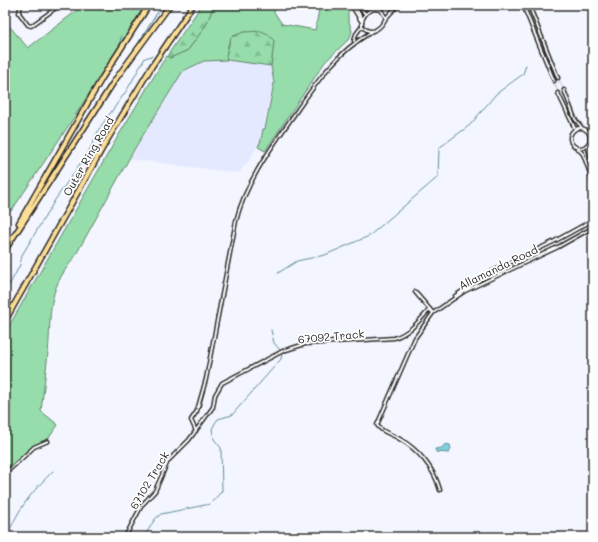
<svg xmlns="http://www.w3.org/2000/svg" width="598" height="542" font-family="Mali,sans-serif">
<style>
.built{fill:#e5e9ff}
.green{fill:#96ddab;stroke:#60846b}
.forest{fill:url(#forest-firs);stroke:#60846b}
.water{fill:#81d0dd;stroke:#5f8e96}
.lines{fill:none;stroke-linecap:round;stroke-linejoin:round}
.stream{stroke:#5f8e96;stroke-width:1}
.minor-tunnel{stroke:#cbcdd5;stroke-width:2;stroke-dasharray:2 1;stroke-linecap:butt}
.minor-casing{stroke:#2b2b2b;stroke-width:5}
.tertiary-casing{stroke:#2b2b2b;stroke-width:5.5}
.motorway-casing{stroke:#2b2b2b;stroke-width:7}
.minor{stroke:#fff;stroke-width:2}
.tertiary{stroke:#fff;stroke-width:2.5}
.motorway{stroke:#fdde96;stroke-width:4}
.labels{text-anchor:middle;dominant-baseline:central;stroke-width:3.5;stroke-linejoin:round;paint-order:stroke}
.street-label{font-size:11px;fill:#2b2b2b;stroke:#fff}
</style>
<defs>
<pattern id="forest-firs" width="22" height="20" patternUnits="userSpaceOnUse"><rect width="22" height="20" fill="#96ddab"/><path d="M5 1l3.5 6h-7zM16 11l3.5 6h-7z" fill="#81be93"/></pattern>
</defs>
<rect width="100%" height="100%" fill="#f3f5ff"/>
<filter id="ink" filterUnits="userSpaceOnUse"><feTurbulence type="fractalNoise" baseFrequency=".025" numOctaves="2"/><feDisplacementMap in="SourceGraphic" scale="8" xChannelSelector="R" yChannelSelector="G"/><feConvolveMatrix kernelMatrix="1 2 1 2 8 2 1 2 1" color-interpolation-filters="sRGB"/></filter>
<g filter="url(#ink)">
<path class="built" d="M227 60 271 66 274 83 261 140 250 159 239 173 129 159 183 71 204 61Z"/>
<path class="green" d="M84 5H145L73 119 12 210 5 211V21L28 48Z
M214 5H275L274 12 282 24 315 30 320 5H349L351 8H348V19L352 31 350 38 325 62 265 151 258 147 261 140 263 129H265L274 83 271 66 274 41 261 31C249 34 232 30 228 45 227 50 226 55 227 60L204 61 183 71 135 148 74 258C45 293 52 313 48 353 46 372 43 392 41 411L58 425 48 439 35 445 5 472V333L117 138 162 63 167 56 170 58 188 50 206 25Z"/>
<path class="forest" d="M204 5H214L206 25 188 50 170 58 167 56 201 6Z
M261 31 268 34 274 41 271 66 227 60 226 56 231 37 244 32Z"/>
<path class="water" d="M445 444 450 445 451 449 449 453 436 452 435 449 442 448Z"/>
<g class="lines">
<path class="stream" d="M120 43 121 36
M133 52 162 5
M278 273 297 261 325 255 369 236 438 177 439 148 470 125 496 94 523 74 526 65
M5 293 20 265 22 255 55 200 90 149 99 129 127 90 145 58 152 56
M271 330 274 343 280 350
M7 537C18 508 32 492 53 471
M144 537 155 519 161 514 210 504 222 491 221 448 214 439 212 429 215 423 218 419 232 415 281 359 282 354"/>
<path class="minor-tunnel" d="M558 78 564 90
M554 81 558 93"/>
<g class="minor-casing">
<path id="minor" d="M21 5 19 13 28 25 31 26 60 5
M351 5 361 21
M354 5 362 19
M359 5 365 14
M366 5 370 11
M523 5 554 81
M529 5 558 78
M374 9 381 10 386 18C381 28 371 37 362 26 361 17 366 12 374 9Z
M379 9 385 5
M531 9 537 5
M386 18 398 5
M354 41 356 34 362 26
M564 90 575 119 582 128
M558 93 575 129
M570 138a10 10 0 1 1 20 0a10 10 0 1 1-20 0Z
M587 145 593 165
M577 148 583 154 593 182
M415 292 433 313
M455 296 487 274 555 241 593 220
M196 431 191 420 197 411 206 379 236 221C245 185 268 152 289 122 315 85 332 56 371 32
M5 474 34 447 48 441
M440 490C434 468 418 449 398 438 391 434 381 432 377 425L415 338 433 313 465 291 558 247 592 228
M125 537 142 505 155 491 168 461 189 440 213 407 215 395 222 383 283 351 305 344 394 338C410 333 419 321 430 309"/>
</g>
<g class="tertiary-casing">
<path id="tertiary" d="M592 228H593"/>
</g>
<g class="motorway-casing">
<path id="motorway" d="M19 223 102 78 149 5
M5 250 115 80 170 5
M5 321 106 142 152 66 193 5"/>
</g>
<use href="#minor" class="minor"/>
<use href="#tertiary" class="tertiary"/>
<use href="#motorway" class="motorway"/>
</g>
</g>
<g class="labels">
<g class="street-label">
<text transform="translate(88 156) rotate(-60)">Outer Ring Road</text>
<text transform="translate(498 267) rotate(-26)">Allamanda Road</text>
<text transform="translate(331 336) rotate(-5)">67092 Track</text>
<text transform="translate(149 480) rotate(-59)">67102 Track</text>
</g>
</g>
<rect width="598" height="542" fill="none" stroke="#fff" stroke-width="20"/>
<rect x="10" y="10" width="578" height="522" fill="none" stroke="#2b2b2b" stroke-width="1.5" filter="url(#ink)"/>
</svg>
